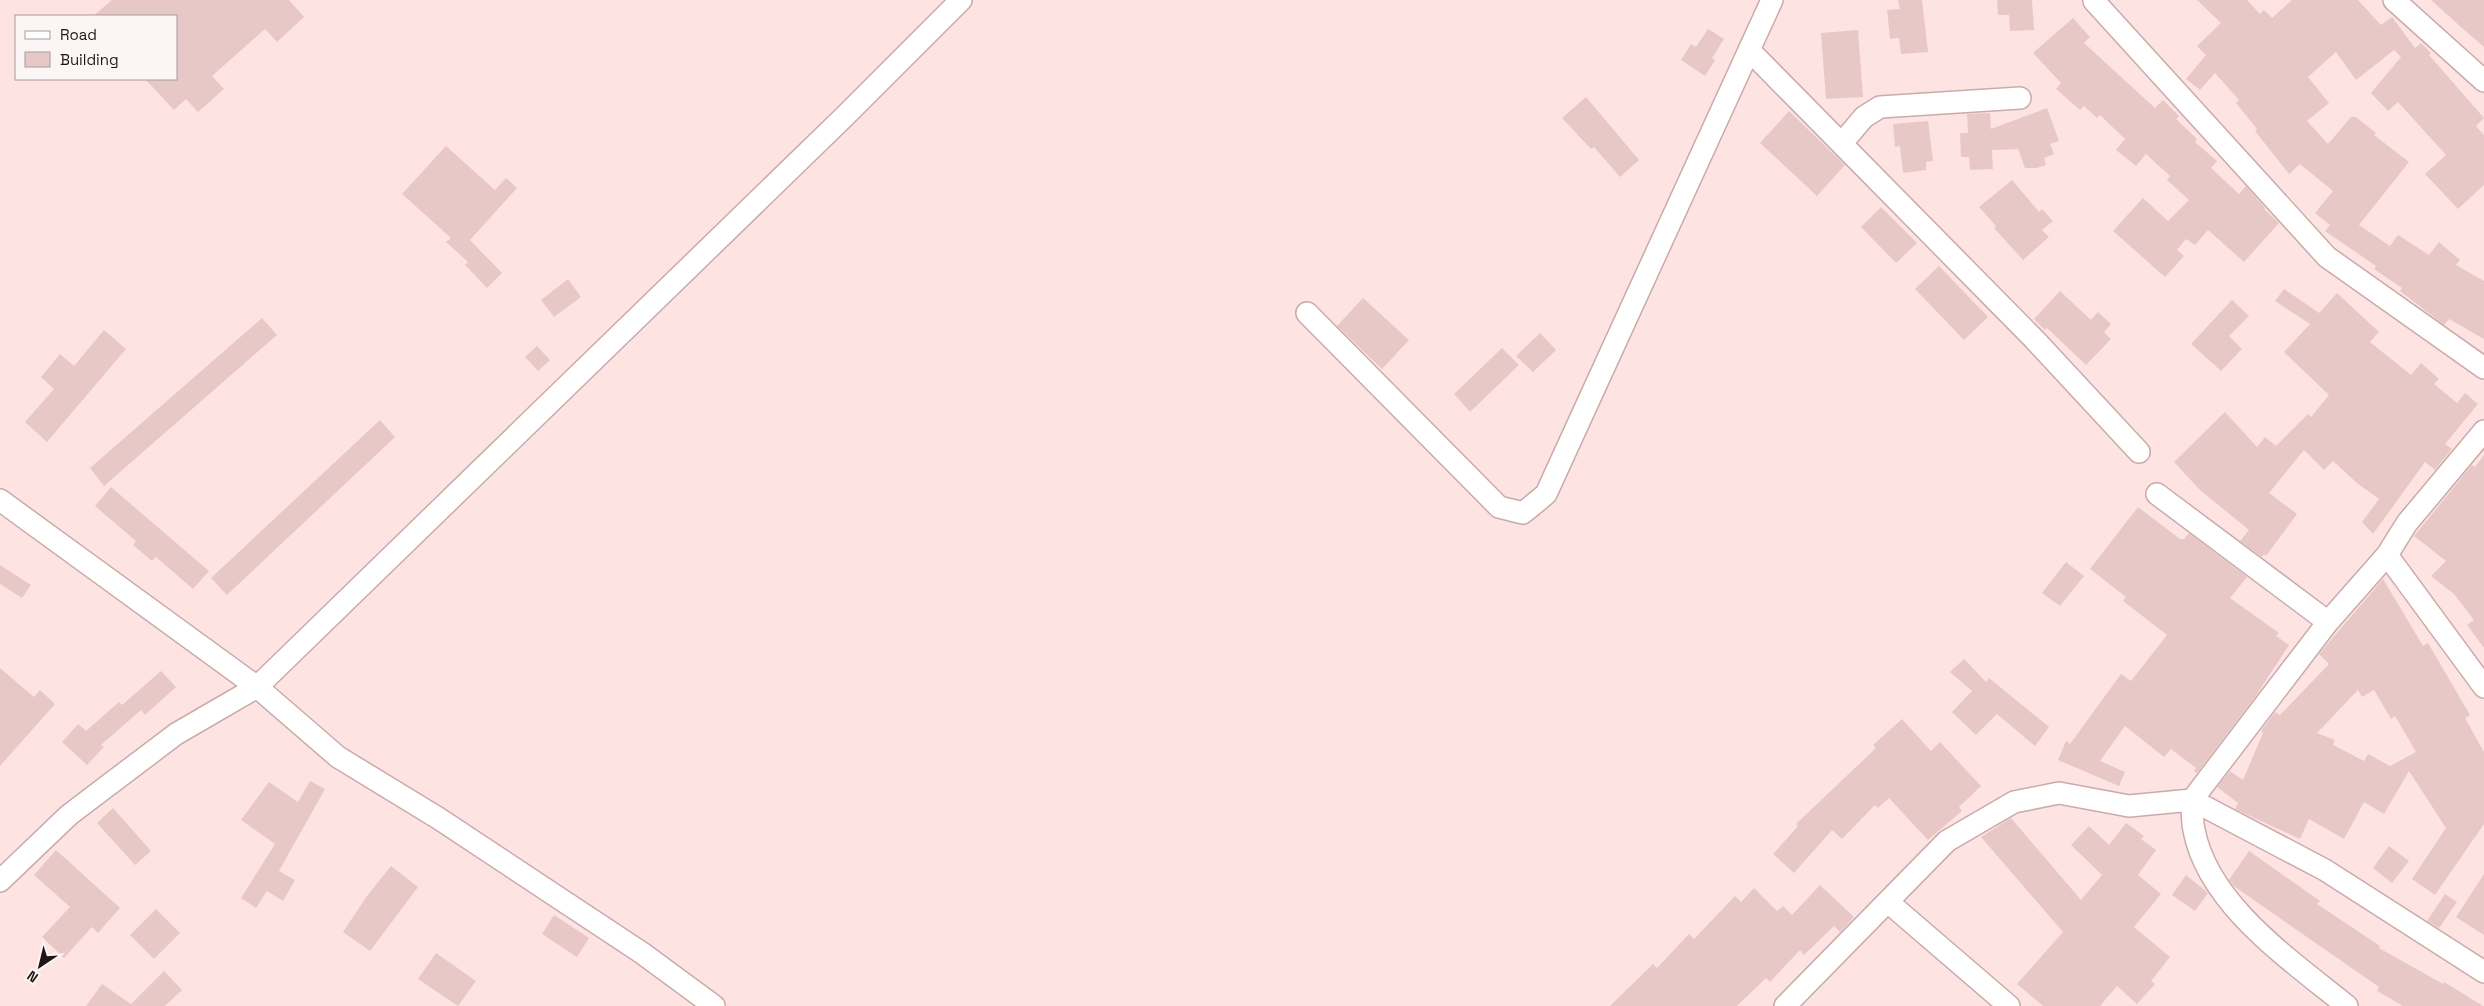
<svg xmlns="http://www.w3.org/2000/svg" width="2484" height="1006" font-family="'Space Grotesk',sans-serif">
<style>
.building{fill:#e8c8c7;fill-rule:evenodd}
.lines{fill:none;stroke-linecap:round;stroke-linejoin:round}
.minor-casing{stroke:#caabaa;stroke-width:24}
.minor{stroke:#fff;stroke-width:21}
</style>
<rect width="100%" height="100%" fill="#fde3e2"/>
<path class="building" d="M112 0H289L304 17 277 42 265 29 212 76 224 89 198 112 186 99 174 110 145 79H176V16H93Z
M1898 0H1922L1928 52 1901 54 1899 38 1890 39 1887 10 1900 9Z
M1997 0H2032L2034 30 2010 31 2009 15H1998Z
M2197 0H2247L2260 14 2264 10 2272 18 2292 0H2358L2381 25 2392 17 2415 48 2421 43 2431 53 2429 55 2484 118 2476 126 2484 135V185L2458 209 2425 174 2446 155 2398 102 2388 111 2371 93 2401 57 2394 50 2356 80 2336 52 2308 77 2329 103 2307 121 2328 144 2351 117H2356L2376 133 2374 135 2409 162 2359 225 2390 246 2398 235 2429 255 2439 242 2460 260 2456 265 2484 281V339L2449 319 2444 325 2400 291 2402 288 2374 269 2376 266 2325 231 2330 225 2315 213 2333 191 2300 164 2289 174 2255 131 2257 129 2236 103 2239 100 2215 73 2200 90 2186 79 2206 55 2197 46 2221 23Z
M2431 0H2484V47L2462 28Z
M2073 18 2090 37 2084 43 2155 108 2163 100 2179 116 2176 119 2197 139 2195 142 2217 161 2211 168 2239 194 2246 186 2265 208 2264 209 2279 223 2244 262 2208 230 2195 245 2186 239 2177 250 2184 256 2165 277 2113 231 2143 198 2168 221 2189 200 2167 180 2170 176 2146 154 2136 166 2116 150 2125 139 2100 115 2097 118 2084 106 2080 110 2056 89 2061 83 2033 53Z
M1708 29 1724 39 1712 58 1715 60 1705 76 1681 60 1691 44 1696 47Z
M1858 30 1863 97 1826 99 1821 33Z
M1586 97 1639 160 1620 177 1594 147 1591 149 1562 118Z
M2047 108 2059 141 2050 144 2054 154 2044 158 2046 165 2037 168H2025L2018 149 1992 150 1993 169 1970 170 1969 157H1961L1960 133H1968L1967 114 1990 113 1991 129Z
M1789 111 1845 165 1817 196 1760 143Z
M1928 121 1933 161 1926 162V170L1903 173 1900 146 1895 147 1893 124Z
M446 146 495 190 506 178 517 188 470 240 502 273 487 288 465 265 468 262 446 242 451 238 402 194Z
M2012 180 2039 212 2042 209 2053 221 2042 230 2049 237 2023 260 1994 228 1996 226 1979 207Z
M1881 207 1917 243 1896 263 1861 227Z
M1939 266 1988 317 1964 340 1915 289Z
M568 279 581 297 554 317 541 300Z
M2284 289 2319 313 2337 293 2379 332 2370 342 2411 375 2421 363 2439 379 2434 384 2457 403 2465 393 2478 404 2445 444 2452 449 2435 470 2425 462 2373 534 2362 522 2379 499 2357 483 2333 461 2324 470 2304 450 2269 493 2297 514 2266 556 2264 554 2262 557 2240 541 2249 530 2200 490 2174 462 2225 412 2257 447 2265 437 2276 446 2308 414 2311 417 2329 395 2284 352 2310 324 2275 301Z
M2060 291 2091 320 2098 312 2111 324 2104 332 2111 339 2086 365 2047 328 2045 330 2034 319Z
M1363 298 1409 340 1382 369 1337 326Z
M2232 300 2249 316 2229 336 2242 349 2221 371 2191 344Z
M262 318 277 335 104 486 90 468Z
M104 330 126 349 47 442 25 422 54 389 41 377 60 354 74 366Z
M1540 333 1556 350 1533 372 1516 356Z
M537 346 550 360 538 371 525 357Z
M1502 348 1519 365 1470 412 1454 394Z
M380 420 395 437 227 595 211 578Z
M2484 455V648L2467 625 2474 620 2454 594 2431 576 2446 561 2414 536 2472 465 2475 467Z
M111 487 209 571 193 589 156 557 152 561 133 545 136 541 95 506Z
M2138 507 2180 539H2184L2189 533 2247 577 2230 598 2279 633 2276 636 2289 645 2255 697 2197 773 2194 771 2196 768 2171 749 2164 757 2125 726 2100 761 2125 772 2119 786 2058 760 2066 741 2070 744 2121 674 2131 681 2167 635 2123 601 2126 597 2090 569Z
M2066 562 2084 576 2060 606 2042 593Z
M0 565 31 585 22 598 0 584Z
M2383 579 2423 646 2428 643 2470 715 2465 718 2484 752V824L2435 895 2412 879 2446 828 2409 771 2384 814 2364 802 2344 839 2309 819 2300 839 2235 809 2238 803 2217 787 2230 771 2243 780 2263 733 2261 731 2275 712 2280 715 2329 664 2319 654ZM2358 690 2362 697 2374 690 2391 719 2395 716 2416 752 2390 766 2368 754 2364 761 2333 745 2335 740 2317 733Z
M1964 659 1986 682 1989 678 2049 727 2035 746 1997 714 1976 735 1952 712 1972 691 1950 672Z
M0 668 34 697 40 690 55 704 0 766Z
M161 671 176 687 145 715 141 710 101 745 104 747 87 765 62 742 78 724 86 731 119 702 122 705Z
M1902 719 1931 751 1940 742 1981 786 1959 807 1962 811 1928 840 1889 798 1878 808 1875 805 1842 839 1832 830 1794 873 1773 854 1798 826 1796 824 1876 748 1873 745Z
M310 781 325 789 279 871 295 880 283 901 267 891 256 908 241 898 275 844 241 820 269 782 298 802Z
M113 808 151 851 135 865 97 823Z
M2011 818 2081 900 2102 875 2071 845 2089 826 2109 845 2126 823 2144 836 2141 839 2156 850 2138 875 2161 894 2134 927 2170 957 2151 981 2155 984 2137 1004 2117 986 2100 1006H2043L2017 984 2063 932 1981 837Z
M2389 846 2409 861 2392 883 2373 868Z
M56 850 120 908 98 933 92 927 64 958 42 937 70 907 34 875Z
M2249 851 2320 901 2317 904 2380 946 2379 948 2443 984 2444 982 2483 1006H2403L2377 991 2379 987 2235 887 2229 880Z
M391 866 418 887 370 951 343 932 367 896Z
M2484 874V935L2456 917Z
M2186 875 2208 893 2195 911 2172 895Z
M1820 885 1854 917 1840 932 1834 926 1804 955 1800 950 1770 982 1766 978 1737 1006H1610L1653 964 1657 968 1689 934 1694 939 1735 896 1741 902 1754 888 1777 911 1783 906 1792 915Z
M2445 894 2457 902 2439 928 2427 921Z
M156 909 180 933 154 959 130 935Z
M554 915 589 938 577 957 542 934Z
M436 953 476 981 458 1006 418 979Z
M164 971 182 990 165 1006H86L102 984 131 1004Z"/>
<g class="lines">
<g class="minor-casing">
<path id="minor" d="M2394 0 2484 81
M2094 1 2327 257 2484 368
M1749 50 2034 339 2139 452
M1842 143 1864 117 1880 107 2020 98
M1307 313 1499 507 1523 513 1546 494 1772 0
M2157 494 2328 622
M0 500 257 687 338 757 438 818 642 953 714 1006
M2387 555 2484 687
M0 881 69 815 176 734 257 687 845 116 961 0
M1888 902 2009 1006
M1785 1006 1947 841 2014 802 2059 793 2129 806 2192 800 2325 870 2484 972
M2347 1006C2292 961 2208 905 2194 830 2192 821 2192 810 2192 800L2328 622 2387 555 2407 523 2484 431"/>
</g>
<use href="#minor" class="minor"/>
</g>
<rect x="15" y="15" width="162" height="65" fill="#fcf5f5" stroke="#a49c9c"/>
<rect x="25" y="31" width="25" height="8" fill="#ffffff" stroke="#a49c9c"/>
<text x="60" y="40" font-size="15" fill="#211616">Road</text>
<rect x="25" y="52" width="25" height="15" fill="#e8c8c7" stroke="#a49c9c"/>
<text x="60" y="65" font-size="15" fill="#211616">Building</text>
<g transform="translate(40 966) rotate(215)" stroke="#fcf5f5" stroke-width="4" paint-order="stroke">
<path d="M0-4L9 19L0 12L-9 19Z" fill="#211616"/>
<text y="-8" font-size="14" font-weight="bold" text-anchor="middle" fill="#211616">N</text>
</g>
</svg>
